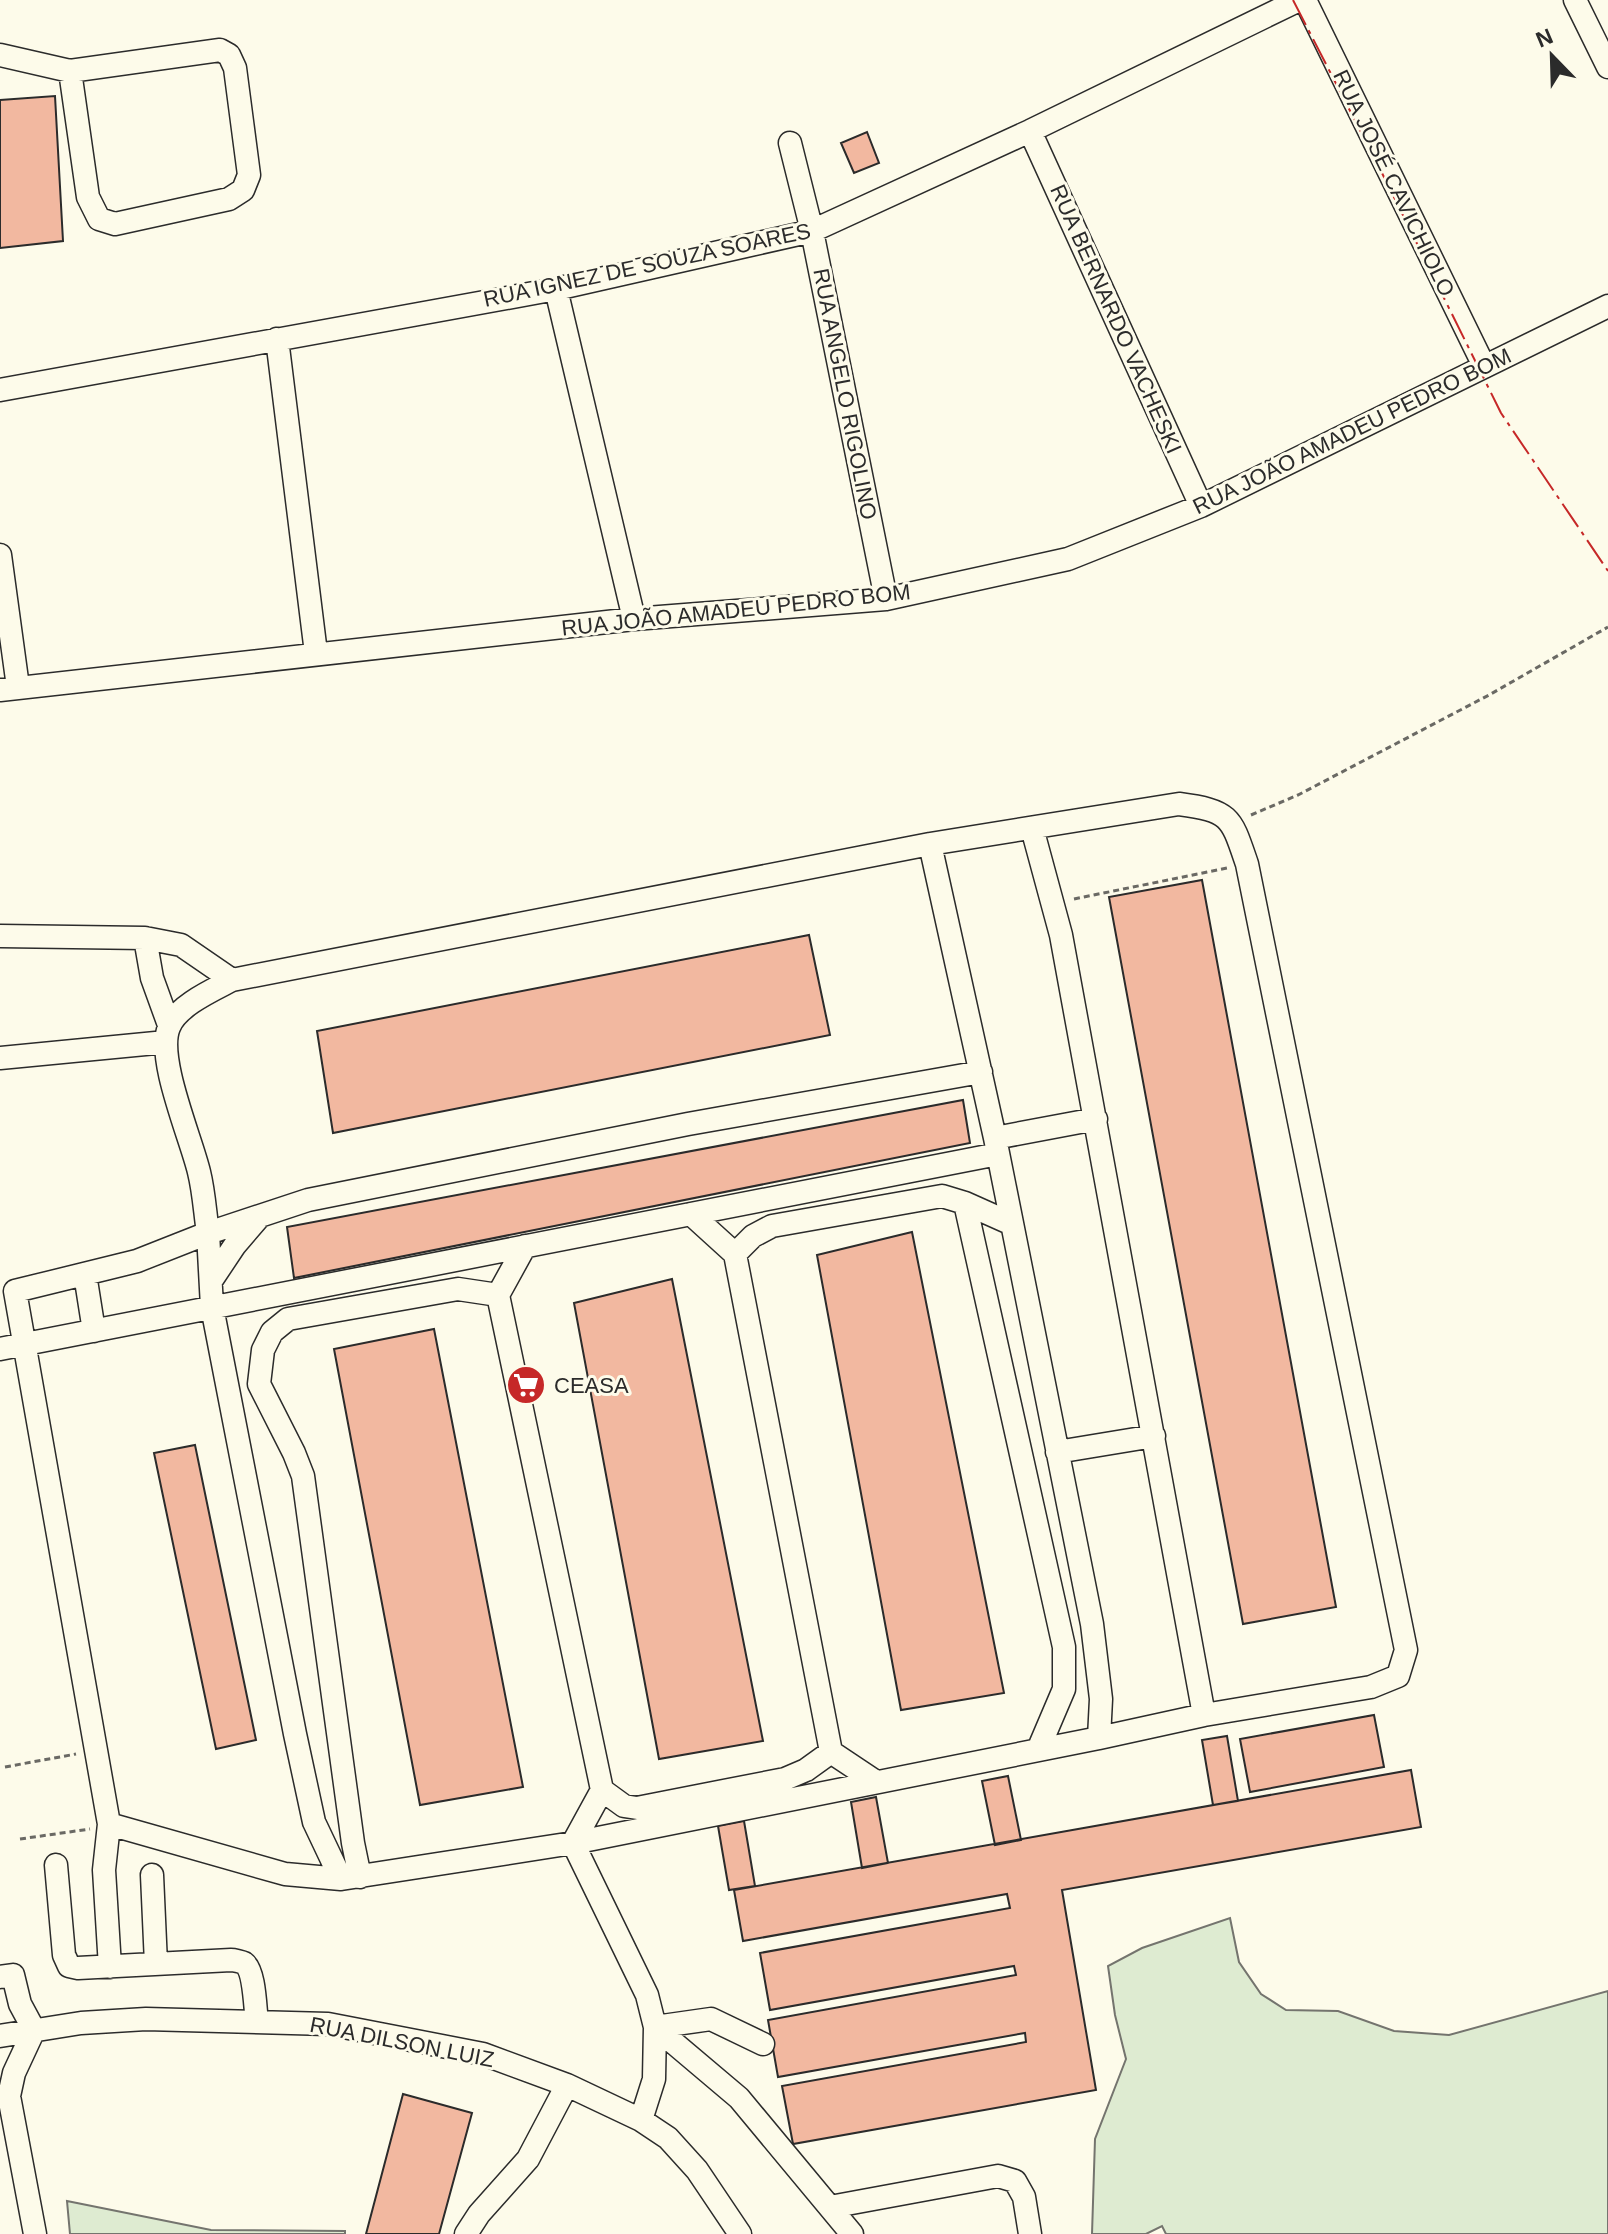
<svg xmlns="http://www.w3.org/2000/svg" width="1608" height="2234" font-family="Helvetica,sans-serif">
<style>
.green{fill:#deebd1;stroke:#74746e;stroke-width:2}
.building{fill:#f2b8a0;stroke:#2b2b2b;stroke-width:2}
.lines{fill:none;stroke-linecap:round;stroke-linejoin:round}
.minor-casing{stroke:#2b2b2b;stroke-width:25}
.path{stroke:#6a6964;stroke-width:3;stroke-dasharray:6 4;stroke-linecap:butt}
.minor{stroke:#fdfbea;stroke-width:22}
.power{stroke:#c62828;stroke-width:2;stroke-dasharray:28 6 4 6;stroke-linecap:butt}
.labels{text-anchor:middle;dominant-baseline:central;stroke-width:6;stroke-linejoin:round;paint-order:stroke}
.street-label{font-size:22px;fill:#2b2b2b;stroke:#fdfbea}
.poi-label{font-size:22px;fill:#2b2b2b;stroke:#fdfbea;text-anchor:start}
</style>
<rect width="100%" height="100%" fill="#fdfbea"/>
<path class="green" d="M1230 1918 1239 1962 1261 1994 1286 2010 1338 2011 1394 2031 1449 2035 1608 1991V2234H1166L1162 2226 1146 2234H1092L1095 2139 1126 2059 1115 2015 1108 1966 1142 1948Z
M67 2201 211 2230 345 2231V2234H70Z"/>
<path class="building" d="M55 96 63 241 0 248V100Z
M867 132 879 163 854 173 841 143Z
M1202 880 1336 1607 1243 1624 1109 897Z
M809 935 830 1035 333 1133 317 1031Z
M963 1100 970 1143 294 1278 287 1227Z
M912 1232 1004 1693 901 1710 817 1255Z
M672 1279 763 1741 659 1759 574 1303Z
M434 1329 523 1787 420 1805 334 1349Z
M195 1445 256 1740 216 1749 154 1453Z
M1374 1715 1384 1767 1250 1792 1240 1739Z
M1227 1736 1238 1801 1213 1805 1202 1740Z
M1411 1770 1421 1827 1062 1890 1096 2090 793 2144 782 2086 1026 2042 1025 2033 778 2077 768 2020 1016 1975 1014 1966 770 2010 760 1953 1010 1908 1007 1894 743 1941 734 1890Z
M1008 1776 1021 1840 995 1845 982 1781Z
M876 1797 888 1863 862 1868 851 1802Z
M744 1821 755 1886 729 1890 718 1826Z
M403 2094 472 2113 439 2234H366Z"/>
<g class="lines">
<g class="minor-casing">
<path id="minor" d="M1305 0 1484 366
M1575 0 1608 67
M0 55 70 71 220 50 229 55 235 68 249 175 243 190 229 199 115 224 99 219 88 197 70 71
M1030 131 1201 506
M790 143 812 231 886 599
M556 289 634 619
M277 339 316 653
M0 390 556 289 812 231 1030 131 1299 0
M0 555 18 687
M0 690 634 619 886 599 1068 559 1201 506 1608 306
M1032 828 1061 935 1204 1715
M930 844 995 1138 1092 1624 1101 1699 1099 1738 573 1843 341 1879 285 1874 109 1824 15 1291 137 1261 208 1233C205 1213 204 1192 199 1172 191 1138 156 1058 169 1027 177 1006 213 990 232 980L930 844 1179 804C1231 811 1231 817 1247 864L1406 1650 1398 1676 1371 1687 1204 1715 1099 1738
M0 936 145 938 181 945 232 980
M145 938 152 978 169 1025
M0 1058 166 1042
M995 1138 1096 1119
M965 1203 1064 1647V1689L1038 1750
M691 1214 735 1254 831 1752 876 1782
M525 1246 498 1295 602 1790 573 1843 647 1995 655 2027 654 2079 641 2120
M735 1254 753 1236 772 1226 942 1196 965 1203 1012 1224
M85 1274 94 1331
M211 1281 235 1245 259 1217
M0 1349 998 1154
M1057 1452 1154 1436
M602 1790 624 1806 637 1808 785 1779 806 1770 831 1752
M109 1824 104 1870 110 1967
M56 1865 64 1955 69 1966 78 1968 231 1960C234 1960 242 1962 244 1963 255 1971 255 2009 257 2022
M152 1875 156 1964
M360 1877 353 1843 303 1476 294 1453 259 1384 263 1350 272 1332 288 1319 458 1289 498 1295
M341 1879 314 1822 295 1734 212 1307 208 1233 308 1200 688 1124 981 1072
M0 1977 13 1975 20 2004 34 2030
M34 2030 14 2073 9 2096 35 2234
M0 2036 81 2023 146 2019 328 2024 483 2054 567 2085 641 2120 668 2138 697 2170 740 2234
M763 2044 711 2019 655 2027 739 2098 852 2234
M830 2207 998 2176 1015 2181 1024 2197 1030 2234
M466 2234 479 2214 528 2159 567 2085"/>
</g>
<path class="path" d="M1251 815 1298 795 1489 695 1608 627
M1074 899 1227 868
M5 1767 76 1754
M20 1839 90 1829"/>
<use href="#minor" class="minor"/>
<path class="power" d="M1293 0 1380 169 1501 413 1608 571"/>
</g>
<defs>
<g id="supermarket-disc" transform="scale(2)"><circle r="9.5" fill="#c62828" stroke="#fdfbea"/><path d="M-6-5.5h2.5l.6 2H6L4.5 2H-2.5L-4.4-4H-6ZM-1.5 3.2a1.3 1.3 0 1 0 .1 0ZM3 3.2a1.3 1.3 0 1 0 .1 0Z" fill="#fff"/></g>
</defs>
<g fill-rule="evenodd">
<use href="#supermarket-disc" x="526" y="1385"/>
</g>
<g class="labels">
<g class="street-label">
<text transform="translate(1394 183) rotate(64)">RUA JOSÉ CAVICHIOLO</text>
<text transform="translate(647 265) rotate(-12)">RUA IGNEZ DE SOUZA SOARES</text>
<text transform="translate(1116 319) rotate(66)">RUA BERNARDO VACHESKI</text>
<text transform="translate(845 394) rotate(79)">RUA ANGELO RIGOLINO</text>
<text transform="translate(1352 431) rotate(-26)">RUA JOÃO AMADEU PEDRO BOM</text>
<text transform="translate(736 610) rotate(-6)">RUA JOÃO AMADEU PEDRO BOM</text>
<text transform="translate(402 2042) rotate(11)">RUA DILSON LUIZ</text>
</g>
<g class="poi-label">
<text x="554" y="1385">CEASA</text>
</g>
</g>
<g transform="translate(1552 56) rotate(337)" stroke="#fdfbea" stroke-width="6" paint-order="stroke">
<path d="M0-6L14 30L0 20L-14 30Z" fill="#2b2b2b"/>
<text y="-12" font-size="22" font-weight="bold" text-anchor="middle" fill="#2b2b2b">N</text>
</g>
</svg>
